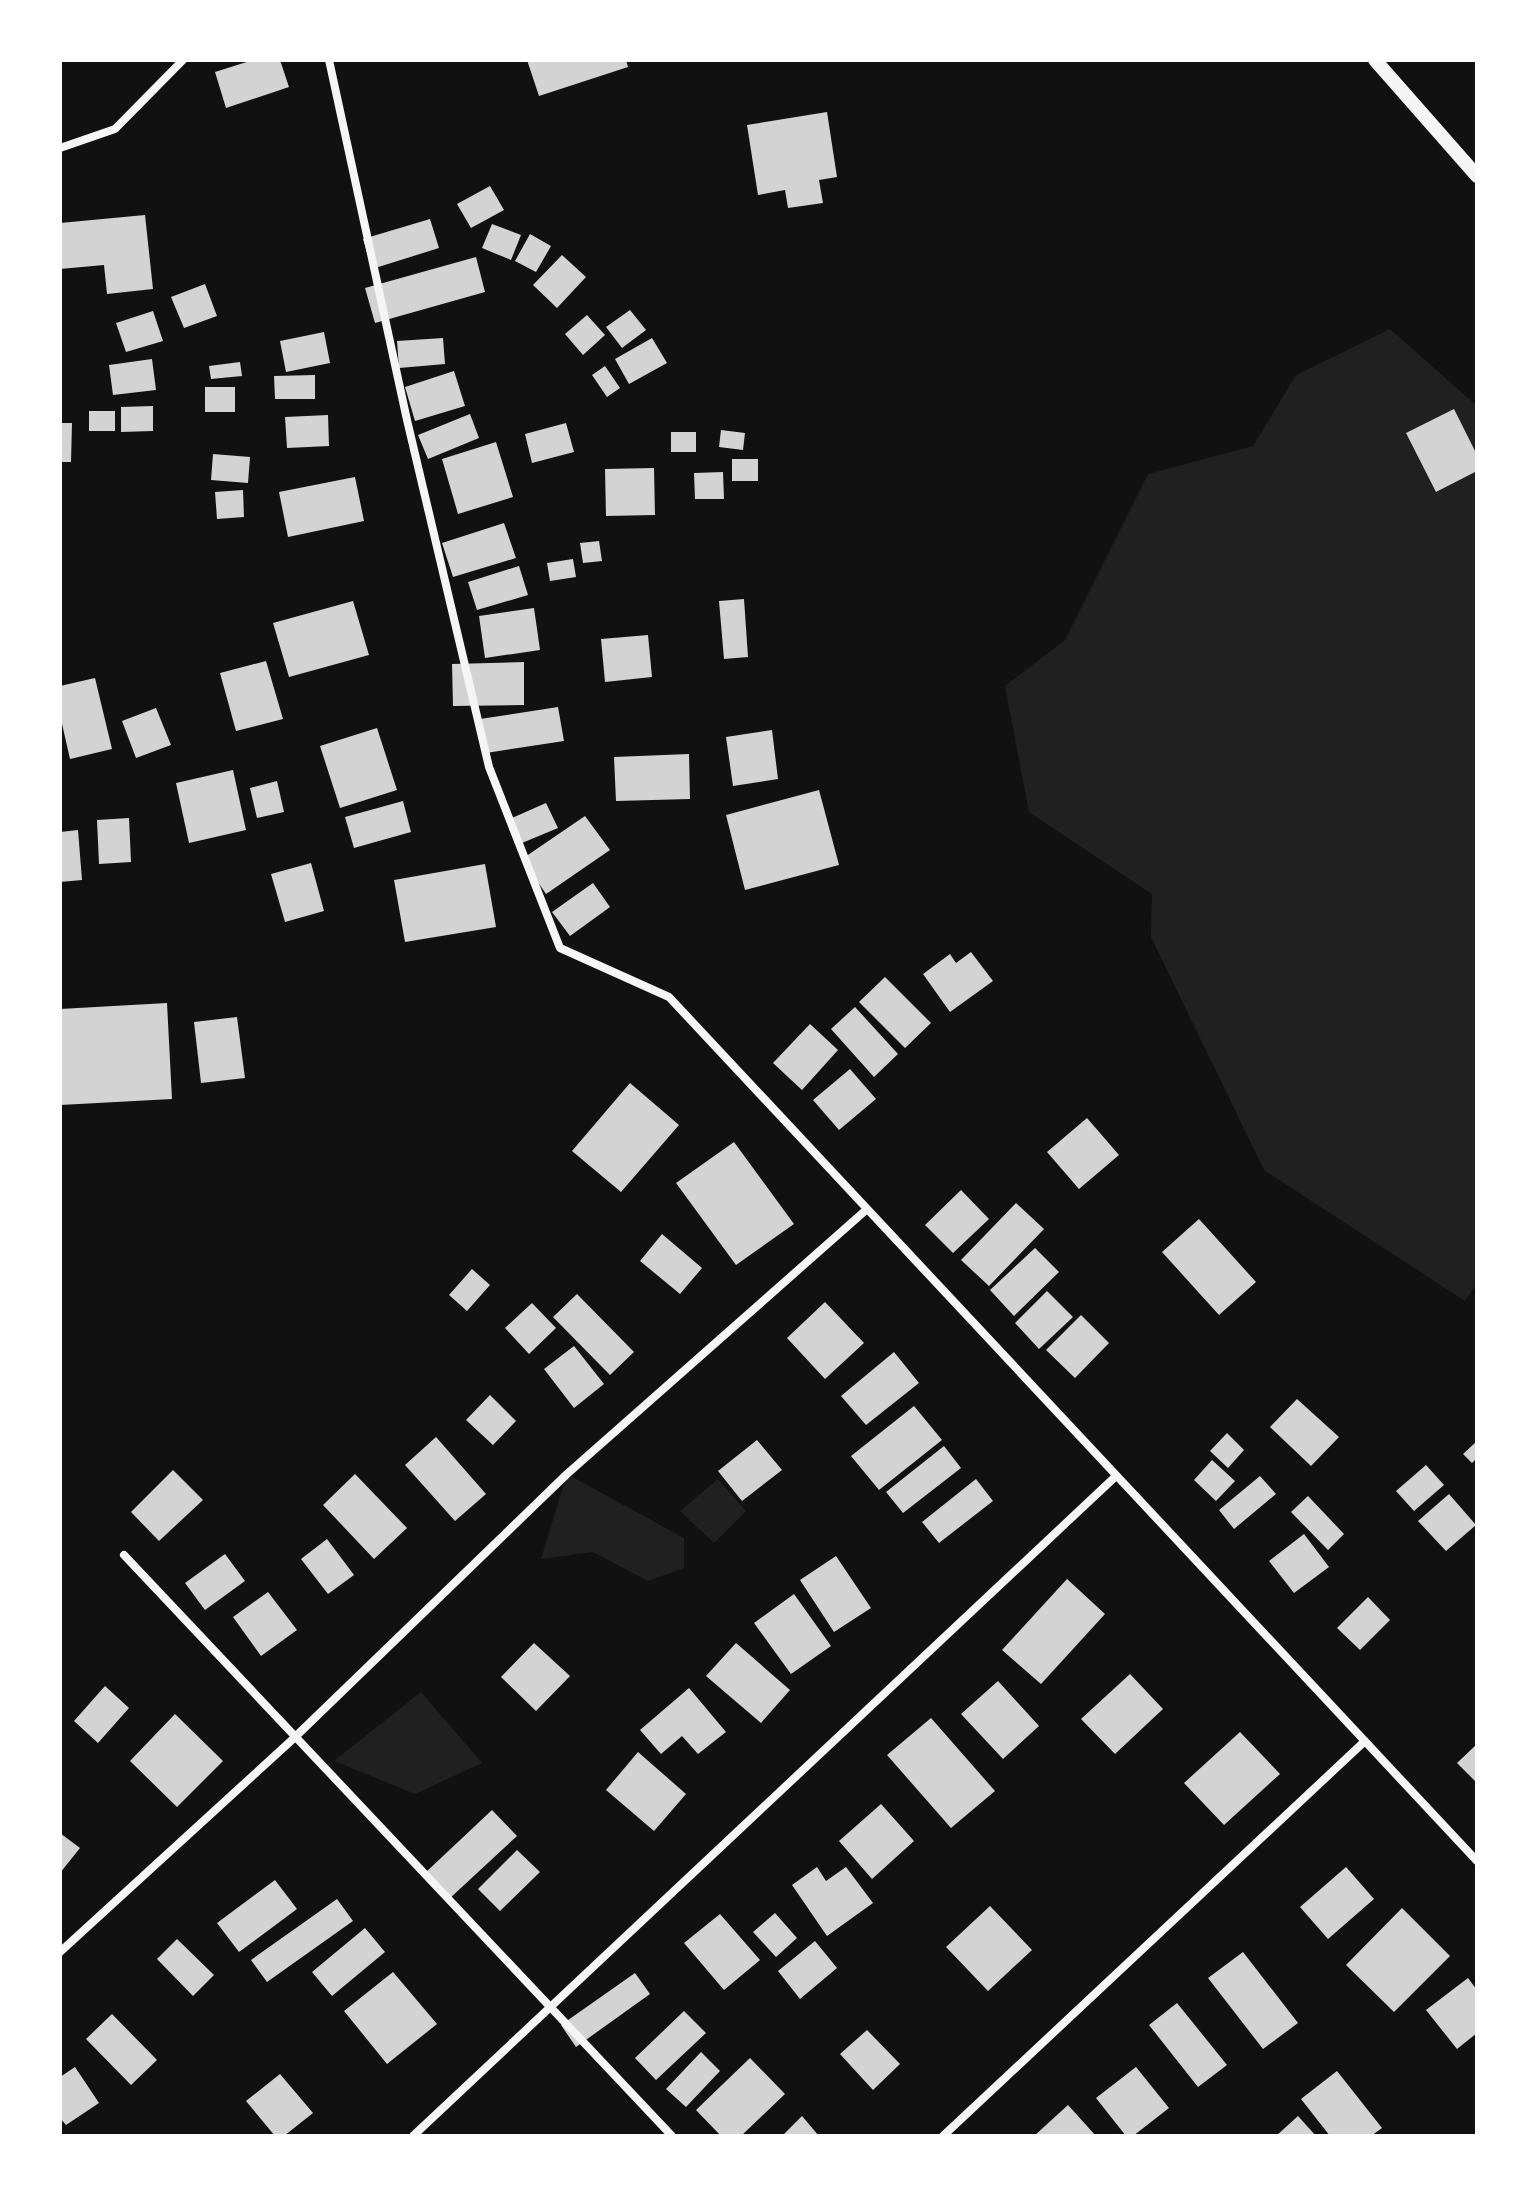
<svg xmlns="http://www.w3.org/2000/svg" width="1537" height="2196" font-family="'Fira Sans Condensed',sans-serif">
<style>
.green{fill:#202020}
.building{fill:#d3d3d3}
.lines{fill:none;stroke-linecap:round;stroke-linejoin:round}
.minor{stroke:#f5f5f5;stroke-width:8}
.tertiary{stroke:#f5f5f5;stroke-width:14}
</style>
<rect width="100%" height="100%" fill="#111"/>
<path class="green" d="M1390 329 1477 406V1283L1465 1301 1264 1170 1151 937 1152 894 1029 812 1005 686 1065 640 1148 474 1253 446 1296 375Z
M567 1474 684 1538V1568L648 1581 593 1552 541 1559Z
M718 1479 746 1511 714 1543 680 1511Z
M421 1692 482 1763 415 1794 334 1761Z"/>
<path class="building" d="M253 60H280L289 87 226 108 215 72Z
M527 60H626L628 67 539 96Z
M827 112 837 177 819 180 823 203 788 208 785 190 758 195 747 125Z
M490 186 504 210 471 228 457 204Z
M145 215 153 289 107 294 104 265 60 269V223Z
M430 219 439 248 372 269 363 239Z
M492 224 521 235 511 260 482 248Z
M530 234 551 246 536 272 515 261Z
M562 255 586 277 557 308 533 285Z
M476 257 485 292 375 323 365 288Z
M205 284 217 316 184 328 171 297Z
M630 310 646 330 622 348 606 327Z
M153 311 163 341 126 352 116 323Z
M587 315 605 335 583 355 565 334Z
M324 332 330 363 286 372 280 341Z
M443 338 445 364 399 368 397 341Z
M652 338 667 363 629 384 615 359Z
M152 359 156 390 113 395 109 365Z
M240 362 242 376 211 379 209 366Z
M605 366 620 388 607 397 592 375Z
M454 371 465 406 415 421 405 387Z
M315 375V399H275L274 376Z
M205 387H235V412H205Z
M153 406V431L121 432V407Z
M1454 409 1477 455V471L1436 492 1406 433Z
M89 411H115V431H89Z
M470 414 479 438 428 459 418 435Z
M328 415 329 446 287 448 285 417Z
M60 423H72L71 462H60Z
M566 423 574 452 532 463 525 434Z
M721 430 745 433 743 450 719 447Z
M671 432H696V452H671Z
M496 442 513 497 458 514 442 459Z
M213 454 250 457 248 483 211 480Z
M732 459H758V481H732Z
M654 468 655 515 606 516 605 469Z
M723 472 724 499H695L694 473Z
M355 477 364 521 288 537 279 492Z
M243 490 244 517 217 519 215 492Z
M504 523 516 558 453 577 442 543Z
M599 541 602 561 583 563 580 543Z
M573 559 576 577 550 581 547 563Z
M519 566 528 595 477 610 468 582Z
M744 599 748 657 724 659 719 601Z
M353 601 369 655 289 677 273 623Z
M534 608 540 650 485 658 479 616Z
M648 635 652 677 605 682 601 639Z
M266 661 283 719 236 731 220 673Z
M524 662V705L453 706 452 664Z
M95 678 112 749 70 759 60 715V686Z
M558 707 564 741 486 753 480 719Z
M156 708 171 745 136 758 122 721Z
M377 728 397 790 340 808 320 746Z
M772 730 778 779 733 786 726 737Z
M689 754 690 799 616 801 614 757Z
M233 770 246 830 189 843 176 783Z
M277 781 284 812 257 818 250 788Z
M819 790 839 865 745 890 726 815Z
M403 801 411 832 354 848 345 817Z
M546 803 558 828 522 843 512 818Z
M585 816 610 850 546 894 522 859Z
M129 818 131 862 99 864 97 820Z
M78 830 82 880 60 882V832Z
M311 863 324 911 285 922 271 874Z
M485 864 496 927 405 942 394 880Z
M593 883 610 907 570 936 552 912Z
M971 952 993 981 950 1012 923 974 950 954 956 963Z
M885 977 931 1023 905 1048 859 1002Z
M167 1003 172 1099 60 1105V1009Z
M855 1007 898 1054 874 1077 831 1029Z
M237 1017 245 1078 201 1083 194 1022Z
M810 1024 838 1050 802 1090 773 1063Z
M850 1069 876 1099 839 1130 813 1100Z
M630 1083 679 1125 621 1192 572 1151Z
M1087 1118 1119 1155 1079 1189 1047 1152Z
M734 1142 794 1224 736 1265 676 1183Z
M961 1190 989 1219 953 1253 925 1225Z
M1016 1203 1044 1229 989 1286 961 1260Z
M1199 1219 1256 1282 1219 1315 1162 1252Z
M662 1234 702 1268 680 1294 640 1261Z
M1035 1248 1059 1272 1014 1316 990 1290Z
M472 1269 490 1285 467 1311 449 1295Z
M1047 1291 1073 1317 1039 1349 1015 1323Z
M577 1294 634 1352 610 1375 553 1317Z
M825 1302 864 1343 825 1379 787 1338Z
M532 1303 556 1328 529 1354 505 1328Z
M1081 1315 1109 1343 1075 1378 1046 1350Z
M574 1346 604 1384 574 1408 544 1369Z
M894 1352 919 1383 866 1425 841 1396Z
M490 1395 516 1421 493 1445 466 1420Z
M1297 1399 1339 1437 1311 1466 1270 1427Z
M914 1406 942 1440 879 1490 851 1456Z
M1227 1433 1244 1450 1228 1468 1210 1451Z
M436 1437 486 1494 455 1521 405 1465Z
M757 1440 782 1470 742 1501 718 1471Z
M1477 1441V1458L1472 1463 1463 1454Z
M944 1446 961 1468 903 1513 886 1492Z
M1212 1460 1235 1481 1216 1501 1194 1480Z
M1426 1465 1444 1485 1414 1511 1396 1491Z
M173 1470 203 1500 159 1541 131 1512Z
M355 1474 407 1528 374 1559 323 1505Z
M1260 1476 1276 1494 1234 1529 1219 1510Z
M976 1479 993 1501 939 1543 922 1522Z
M1449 1494 1476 1525 1446 1551 1418 1521Z
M1308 1496 1344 1534 1328 1550 1291 1512Z
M1304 1534 1329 1567 1294 1593 1269 1561Z
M327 1539 354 1575 328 1594 301 1559Z
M225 1554 245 1581 205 1610 185 1583Z
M836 1556 871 1608 834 1632 800 1580Z
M1067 1579 1105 1614 1041 1684 1002 1650Z
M268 1592 297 1630 261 1656 233 1617Z
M794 1594 831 1646 791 1674 754 1623Z
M1368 1597 1390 1620 1360 1650 1337 1628Z
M534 1643 570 1676 536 1711 501 1677Z
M736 1643 790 1690 761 1723 706 1676Z
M1130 1674 1163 1709 1115 1754 1081 1719Z
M998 1681 1039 1726 1003 1759 961 1714Z
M105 1686 129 1708 98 1743 74 1721Z
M689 1688 726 1732 698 1754 682 1736 661 1754 640 1730Z
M175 1714 223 1761 177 1807 130 1761Z
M931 1718 995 1791 951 1828 887 1755Z
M1240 1732 1280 1774 1224 1825 1184 1783Z
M1477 1744V1781L1476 1782 1457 1763Z
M638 1752 686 1794 654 1831 606 1790Z
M881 1804 914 1841 872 1879 839 1841Z
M492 1810 517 1836 449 1899 425 1873Z
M60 1833 80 1848 60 1873Z
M517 1850 540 1872 500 1911 478 1889Z
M817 1867 826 1881 846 1867 873 1903 827 1936 792 1885Z
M1346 1867 1374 1899 1328 1939 1300 1907Z
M275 1880 297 1909 239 1952 217 1923Z
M337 1899 353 1921 267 1982 251 1960Z
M990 1906 1032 1950 988 1991 946 1947Z
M1402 1908 1450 1956 1394 2012 1346 1965Z
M775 1913 797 1938 776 1957 753 1932Z
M720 1914 760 1960 724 1990 684 1943Z
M365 1928 385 1952 332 1996 312 1972Z
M177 1939 214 1975 193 1996 157 1959Z
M815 1941 837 1968 800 1999 778 1971Z
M1243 1952 1298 2023 1263 2049 1208 1978Z
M393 1972 437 2024 387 2064 344 2011Z
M635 1973 650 1994 576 2047 561 2025Z
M1468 1978 1477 1990V2033L1457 2049 1426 2010Z
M1177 2003 1227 2065 1198 2087 1149 2025Z
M684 2011 706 2033 656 2080 635 2058Z
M112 2014 157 2060 131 2085 86 2039Z
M867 2030 900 2064 873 2090 840 2054Z
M701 2052 720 2071 686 2107 666 2089Z
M750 2058 785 2094 741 2136H721L696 2110Z
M75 2067 99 2103 66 2125 60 2118V2077Z
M1136 2067 1169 2108 1133 2136H1126L1096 2098Z
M1337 2071 1382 2128 1371 2136H1330L1301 2099Z
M280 2074 313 2113 284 2136H275L246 2101Z
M1068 2105 1096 2136H1034Z
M802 2116 819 2136H782Z
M1298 2116 1316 2136H1276Z"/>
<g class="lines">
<path class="minor" d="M329 60 407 420 489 767 560 948 669 997 1477 1861
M60 148 115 129 183 60
M124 1555 672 2136
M60 1952 293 1739 567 1474 866 1210
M413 2136 1115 1477
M943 2136 1365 1741"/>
<path class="tertiary" d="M1375 60 1477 176"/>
</g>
<rect width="1537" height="2196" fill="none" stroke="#ffffff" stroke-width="124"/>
</svg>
